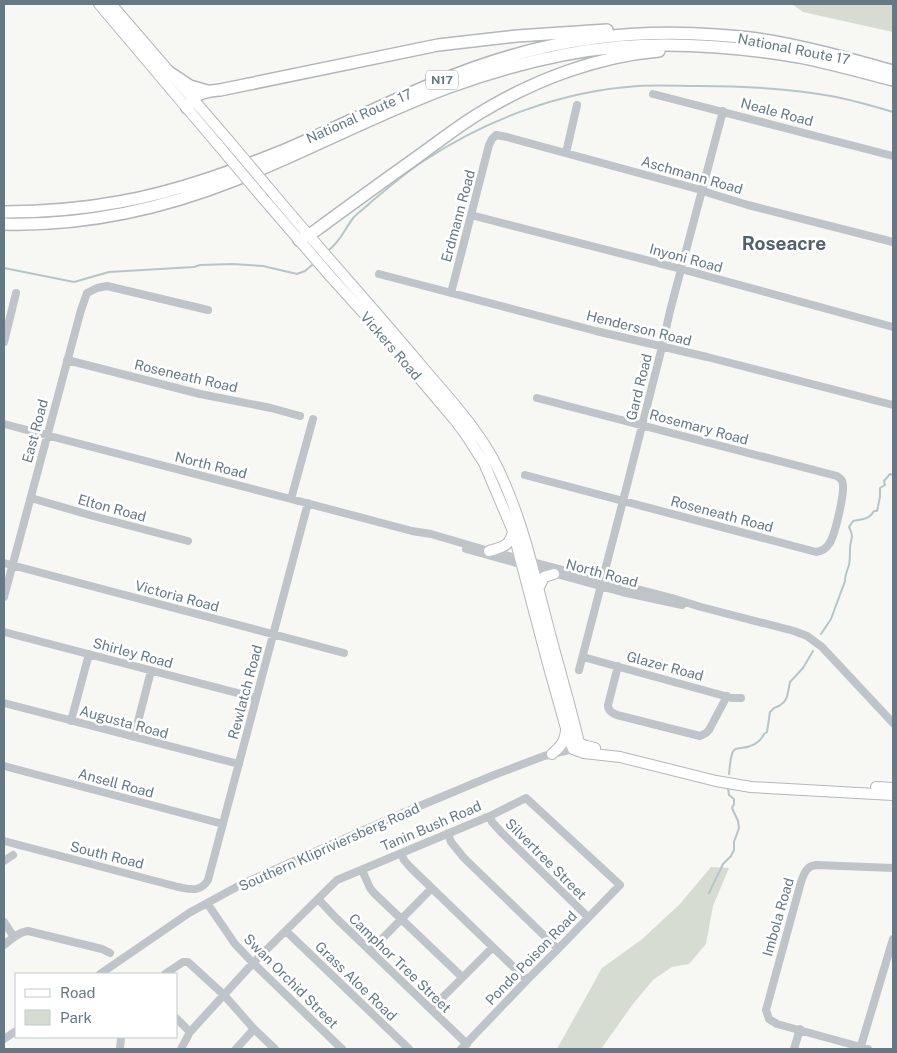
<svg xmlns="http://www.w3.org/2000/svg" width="897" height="1053" font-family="'Public Sans',sans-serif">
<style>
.green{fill:#d7dcd3}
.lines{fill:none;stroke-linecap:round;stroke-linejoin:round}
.stream{stroke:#b7c5c8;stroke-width:2}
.major-casing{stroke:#b3b8bc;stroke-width:12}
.highway-casing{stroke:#b3b7ba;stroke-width:14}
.minor{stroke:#bfc4c8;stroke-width:8}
.major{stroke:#fff;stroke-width:10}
.highway{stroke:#fff;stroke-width:11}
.major-bridge-casing{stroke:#b3b8bc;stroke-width:12;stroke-linecap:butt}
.major-bridge{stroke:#fff;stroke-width:10}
.labels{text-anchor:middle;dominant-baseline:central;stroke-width:5;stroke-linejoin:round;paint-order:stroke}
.shield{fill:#fff;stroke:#93a1aa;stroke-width:1}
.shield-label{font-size:12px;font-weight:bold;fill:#657985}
.street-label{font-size:14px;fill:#657985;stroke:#fff}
.district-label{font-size:19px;font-weight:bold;fill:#53616a;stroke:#fff}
</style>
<rect width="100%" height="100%" fill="#f7f7f4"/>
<path class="green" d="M792 4H893V32L803 12Z
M711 867 729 868 713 906 706 944 689 964 672 967 653 980 633 1004 601 1049H557L602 968 641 940 679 905Z"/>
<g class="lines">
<path class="stream" d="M329 250C341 241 345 228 354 217 359 212 366 207 371 202 388 188 404 174 422 162 485 120 561 91 638 86 658 85 678 86 699 86 743 86 787 88 831 96 852 100 873 106 893 112
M4 268 74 282 109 272 194 267 200 265 233 264 263 266 297 274 305 271 312 265
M821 634 831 619 845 581C845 575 847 571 849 565 850 560 850 555 850 549 850 538 855 539 849 527L853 521C862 519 869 520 874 511H877L880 497V488L885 485 884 481 890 474 893 475
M729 774C730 768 730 754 734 750 736 748 738 749 741 748 751 747 760 743 764 734L767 732 770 712 774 708 779 706 784 702 787 697 790 682 803 668 813 651
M709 893 723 864 731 856 734 850V842L739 828 738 821 732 808 734 804V799L729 795 728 788"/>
<g class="major-casing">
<path id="major" d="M99 4 219 146
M111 4 229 141
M272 192C322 252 375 310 425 370 449 398 474 425 492 457 520 509 533 569 548 626 558 665 570 704 579 743L586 746 595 748
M262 197 330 276 377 328 454 419 466 435 484 463 513 531 548 664 569 739 573 749 584 753 620 757 716 781 751 787 893 795
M489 551C502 547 510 547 513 531
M538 589 544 577 554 574
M552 754C561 746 565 742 566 730
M876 787 893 788"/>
</g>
<g class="highway-casing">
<path id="highway" d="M169 72 190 86 207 91
M187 108C193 93 206 91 220 90L438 45 517 36 607 30
M4 212C42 212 81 209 119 202 177 192 233 171 287 149 362 117 435 77 514 55 580 36 648 30 716 35 730 36 744 37 758 39 804 46 849 59 893 71
M4 224C82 226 162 209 235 180 308 151 378 113 452 86 505 67 562 52 618 47 679 42 739 47 799 57 830 63 862 72 893 80
M299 240 315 231C350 205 385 180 420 155 441 140 462 123 485 110 537 79 599 56 659 51"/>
</g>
<path class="minor" d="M653 94 893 156
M566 153 577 105
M471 215 681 269 893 327
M379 274 596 331 707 357 893 405
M451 293 489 145 492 139 496 135 507 137 701 190 712 194 748 205 893 242
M4 342 16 293
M67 360 200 394 271 408 300 416
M4 424 291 499 412 531 431 534 489 551 672 598 701 607 794 631 807 636 822 647 893 723
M525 475 816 552C822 551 826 549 829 544 835 536 844 495 843 485 843 480 840 478 837 476L537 398
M31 498 93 516 188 541
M291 499 313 419
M466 549 622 592 682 605
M4 563 344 653
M4 597 81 310 87 293 97 288 107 286 208 310
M4 632 256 698
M583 657 732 698H741
M618 666 608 705C608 711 612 713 617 715L700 736 706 733 709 730 727 696
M579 670 623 501 662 347 670 311 723 111
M4 703 239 764
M71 721 89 654
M134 737 151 671
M4 766 223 824
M490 816 492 822 502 833 588 917
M448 833 451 842 464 858 558 949
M4 841 178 887C190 889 200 893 208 880L308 503
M401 853 404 860 410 867 527 980
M4 861 13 855
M362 870 370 888 374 893 462 977
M318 899 337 919 467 1044
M207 903 235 944 253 963 342 1049
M4 922 14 937
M286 931 409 1049
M4 945C11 939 19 932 28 931L102 949 110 953
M370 951 432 888
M100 974 189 913 242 884 398 815 494 775 544 756 569 750 573 749 576 746
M165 974 183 962H188L224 995 254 1029 275 1049
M431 1009 493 947
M176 1018 190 1032
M4 1039 16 1031
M120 1049 121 1037
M181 1049 190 1032 253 963 337 880 490 816 526 798 620 885 558 949 527 980 461 1049
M236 1049 254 1029
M794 1049 800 1029
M860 1049 893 939
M868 1049 777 1024 769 1019 766 1010 801 882C804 874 806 866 816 865L893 868"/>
<use href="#major" class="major"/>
<use href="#highway" class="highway"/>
<g class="major-bridge-casing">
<path id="major-bridge" d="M229 141 272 192
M219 146 262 197"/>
</g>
<use href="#major-bridge" class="major-bridge"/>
</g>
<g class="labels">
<rect class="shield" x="426" y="70.5" width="32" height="19" rx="4"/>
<g class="shield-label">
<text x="442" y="80">N17</text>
</g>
<g class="street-label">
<text transform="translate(794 49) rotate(11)">National Route 17</text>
<text transform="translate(777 112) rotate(15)">Neale Road</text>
<text transform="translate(359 116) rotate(-24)">National Route 17</text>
<text transform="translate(692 175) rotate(16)">Aschmann Road</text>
<text transform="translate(458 216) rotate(-75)">Erdmann Road</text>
<text transform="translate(686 258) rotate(15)">Inyoni Road</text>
<text transform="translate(639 328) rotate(14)">Henderson Road</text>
<text transform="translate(391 346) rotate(49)">Vickers Road</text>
<text transform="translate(186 376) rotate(13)">Roseneath Road</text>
<text transform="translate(639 387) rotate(-76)">Gard Road</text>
<text transform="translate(699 427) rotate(15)">Rosemary Road</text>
<text transform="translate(35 431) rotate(-75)">East Road</text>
<text transform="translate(211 465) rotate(14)">North Road</text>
<text transform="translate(112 508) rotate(15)">Elton Road</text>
<text transform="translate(722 514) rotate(15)">Roseneath Road</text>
<text transform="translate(602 573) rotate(15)">North Road</text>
<text transform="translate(177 596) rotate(15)">Victoria Road</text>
<text transform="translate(133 653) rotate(15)">Shirley Road</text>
<text transform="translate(665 666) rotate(15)">Glazer Road</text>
<text transform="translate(245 692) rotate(-75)">Rewlatch Road</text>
<text transform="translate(124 722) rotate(15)">Augusta Road</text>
<text transform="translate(116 783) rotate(15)">Ansell Road</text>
<text transform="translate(431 826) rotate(-23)">Tanin Bush Road</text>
<text transform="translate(329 847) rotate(-24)">Southern Klipriviersberg Road</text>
<text transform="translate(107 855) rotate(14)">South Road</text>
<text transform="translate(546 859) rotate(45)">Silvertree Street</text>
<text transform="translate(778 917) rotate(-74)">Imbola Road</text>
<text transform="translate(531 958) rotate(-46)">Pondo Poison Road</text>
<text transform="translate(400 963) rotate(44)">Camphor Tree Street</text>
<text transform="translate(291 981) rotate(45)">Swan Orchid Street</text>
<text transform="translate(356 981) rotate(44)">Grass Aloe Road</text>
</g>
<g class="district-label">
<text x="784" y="243">Roseacre</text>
</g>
</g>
<rect width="897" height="1053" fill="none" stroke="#657985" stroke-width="10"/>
<rect x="15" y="973" width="162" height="65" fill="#ffffff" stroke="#c1c9ce"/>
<rect x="25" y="989" width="25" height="8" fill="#ffffff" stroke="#c1c9ce"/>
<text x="60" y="998" font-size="15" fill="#657985">Road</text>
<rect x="25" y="1010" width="25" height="15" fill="#d7dcd3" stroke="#c1c9ce"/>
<text x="60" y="1023" font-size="15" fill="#657985">Park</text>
</svg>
